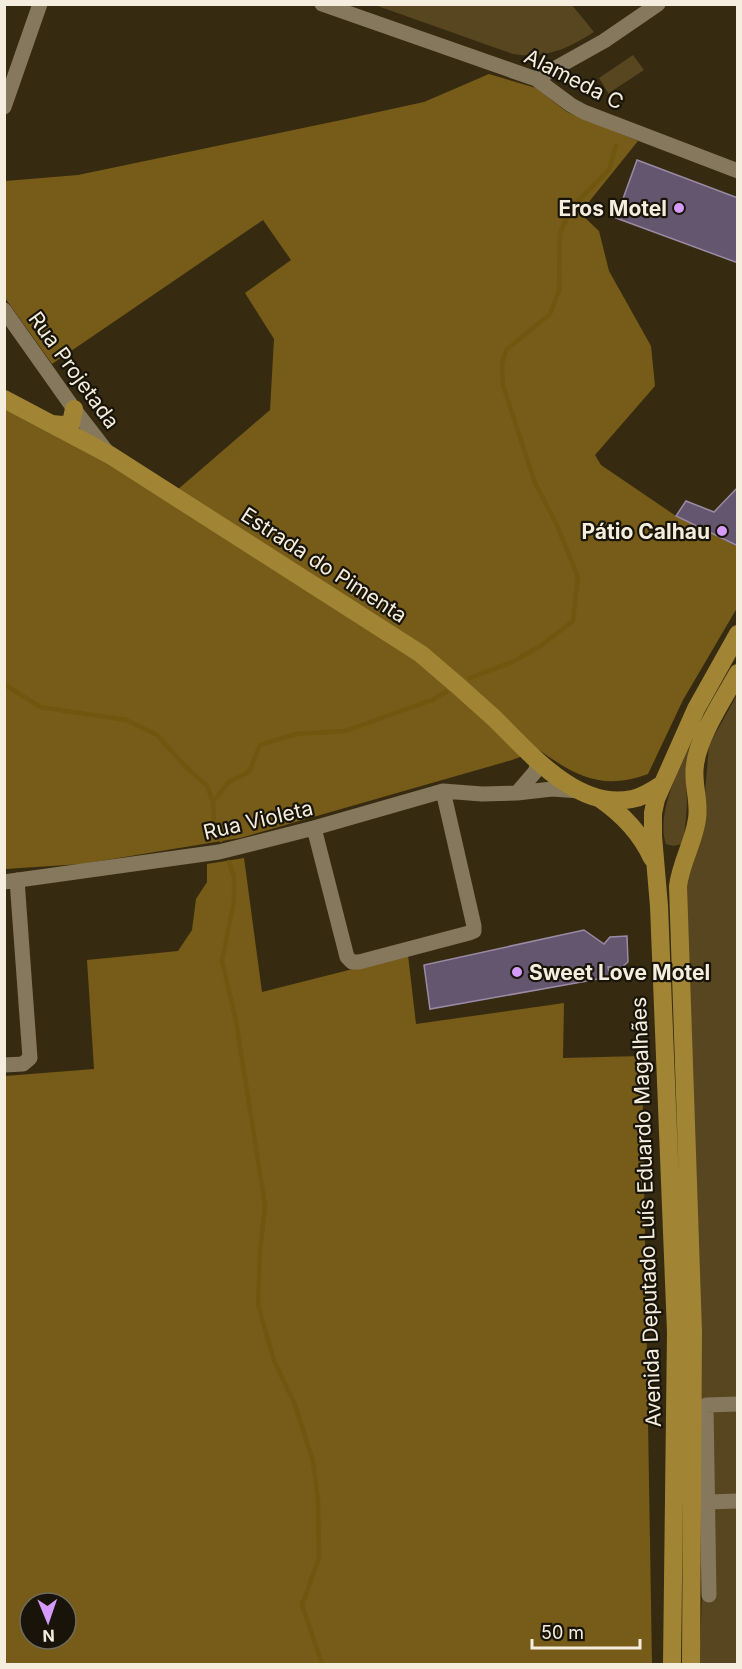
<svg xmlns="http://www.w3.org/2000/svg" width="742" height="1669" font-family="Inter,sans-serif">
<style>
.green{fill:#574620}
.forest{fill:#765c18;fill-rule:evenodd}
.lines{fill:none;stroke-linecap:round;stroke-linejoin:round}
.stream{stroke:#70560f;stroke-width:4.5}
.building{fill:#65566f;stroke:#9b8aa5;stroke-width:1.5}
.minor{stroke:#85785c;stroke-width:15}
.major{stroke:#a28534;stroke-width:18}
.poi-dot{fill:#d69bfa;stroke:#191409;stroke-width:2}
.labels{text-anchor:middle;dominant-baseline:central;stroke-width:4.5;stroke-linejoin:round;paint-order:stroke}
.street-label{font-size:21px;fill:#f5eede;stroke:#191409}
.poi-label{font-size:21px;font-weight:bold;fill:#f5eede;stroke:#191409;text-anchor:end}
</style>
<rect width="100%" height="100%" fill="#362b11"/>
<path class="green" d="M375 5H572L594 32C567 49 546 59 513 54Z
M633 55 644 70 612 91 610 96 599 78Z
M737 695V1664H699L702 1595 698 1318 684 886 704 805 709 745Z
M694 733 697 734 686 776 687 804 684 840 682 844 673 846 666 844C655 813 682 762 694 733Z"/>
<path class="forest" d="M489 74 536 88 567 112 638 141 580 213 599 231 609 271 651 346 655 386 595 455 601 465 676 516 738 547 737 608 683 700 648 774C602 791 576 776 539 750L512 760 240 838 82 864 5 869V403L169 497 270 410 274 339 245 293 291 260 263 220 52 364 5 298V181L78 175 346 119 424 102Z
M244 858 262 992 408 955 416 1024 564 1003 563 1058 642 1056 652 1664H5V1076L94 1069 87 960 178 951 192 930 196 899 207 882V864ZM30 1603H66V1639H30Z"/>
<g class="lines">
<path class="stream" d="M470 678 512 662 542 645 573 621 578 577 556 523 535 483 503 385 502 364 506 350 550 314 559 291 560 233 572 207 609 170 616 146
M4 684 40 707 126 720 157 735 184 765 207 786 213 802
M221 840 214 821 213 802 229 782 249 772 260 745 296 734 345 731 432 700 446 692
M229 862 234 876V901L222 961 236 1021 265 1205 260 1252 258 1304 274 1361 294 1402 313 1461 318 1500 319 1558 302 1605 322 1664"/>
</g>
<path class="building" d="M637 160 738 198V263L616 218Z
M738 487V546L676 516 686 501 714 512Z
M584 930 604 944 610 937 627 936 628 962 622 967H608L610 977 430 1009 424 965Z"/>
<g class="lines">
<path class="minor" d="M322 4 536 79 571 105 584 112 738 171
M536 79 604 41 658 4
M4 107 40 4
M4 310 74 409 108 453
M517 793 535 772 539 761
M314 828 347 957 352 962H359L469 933 474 931V926L443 791
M4 882 219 852 314 828 443 791 482 794 517 793 552 789 580 791
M4 1065 23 1064 30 1058 17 880
M707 1502 738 1501
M709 1595 706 1405 738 1404"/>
<path class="major" d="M4 399 110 455 421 654C446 675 470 696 494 718 529 752 577 811 632 799 643 797 652 791 661 785
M52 424 62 425 71 423 74 409
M599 798C621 813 641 834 652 858
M672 1664 676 1332 659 906 653 836V813L656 799 696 709 738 634
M691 1664 693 1332 678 886C681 862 694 842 697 819 700 801 692 783 695 765 698 737 724 698 738 673"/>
</g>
<g class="poi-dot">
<circle cx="679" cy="208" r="6"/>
<circle cx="722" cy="531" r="6"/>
<circle cx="517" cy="972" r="6"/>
</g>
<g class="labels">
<g class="street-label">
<text transform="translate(574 79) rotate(27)">Alameda C</text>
<text transform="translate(74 370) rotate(54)">Rua Projetada</text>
<text transform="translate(324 565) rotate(33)">Estrada do Pimenta</text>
<text transform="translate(258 820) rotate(-13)">Rua Violeta</text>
<text transform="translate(646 1212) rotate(-92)">Avenida Deputado Luís Eduardo Magalhães</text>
</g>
<g class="poi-label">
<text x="667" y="208">Eros Motel</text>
<text x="710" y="531">Pátio Calhau</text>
<text x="529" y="972" text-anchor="start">Sweet Love Motel</text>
</g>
</g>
<rect width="742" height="1669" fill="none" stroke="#f5eede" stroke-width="12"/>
<g transform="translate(48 1621) rotate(178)"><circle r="28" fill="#191409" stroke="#716b5e" stroke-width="1.5"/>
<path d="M0-4.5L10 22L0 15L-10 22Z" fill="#d69bfa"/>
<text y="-9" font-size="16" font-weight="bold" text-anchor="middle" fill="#f5eede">N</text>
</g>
<path d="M532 1639v9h108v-9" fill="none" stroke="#f5eede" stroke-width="3"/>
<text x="541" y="1639" font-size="18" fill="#f5eede" stroke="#191409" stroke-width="4.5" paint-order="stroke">50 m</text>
</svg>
